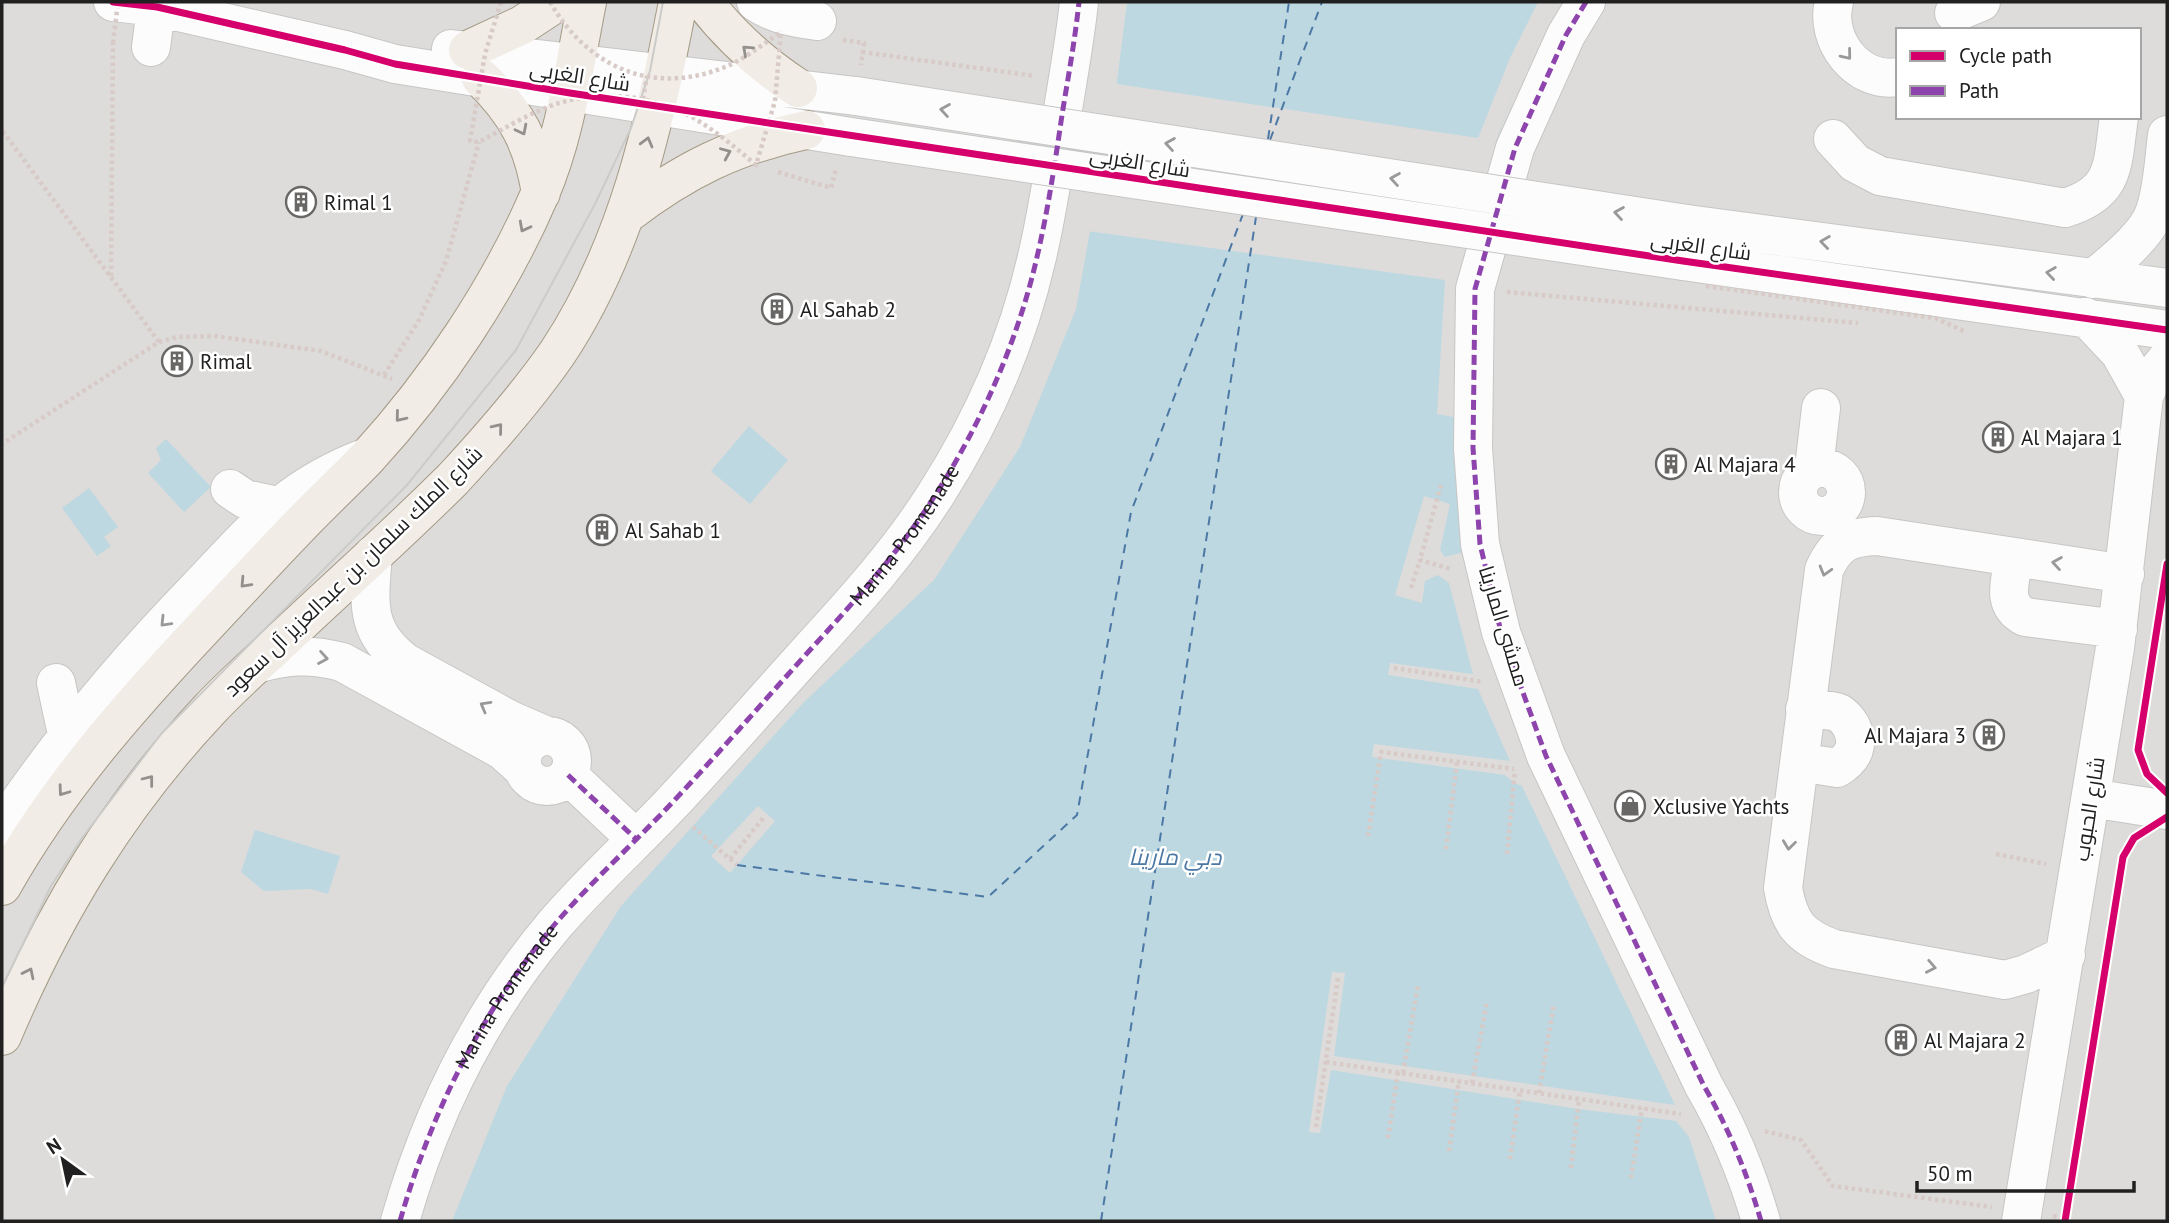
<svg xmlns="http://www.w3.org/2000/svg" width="2169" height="1223" font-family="'PT Sans',Cairo,sans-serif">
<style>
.residential{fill:#dddcda;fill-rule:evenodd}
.water{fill:#bdd8e0}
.pier{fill:#dddcdb}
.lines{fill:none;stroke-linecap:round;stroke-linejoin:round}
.ferry{stroke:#4b78a5;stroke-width:2;stroke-dasharray:9 7;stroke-linecap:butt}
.minor-casing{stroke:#c7c6c4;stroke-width:40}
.major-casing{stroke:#a49a85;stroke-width:40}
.path{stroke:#d7cac7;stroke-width:4.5;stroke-dasharray:3.5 3.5;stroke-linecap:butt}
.minor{stroke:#fcfcfc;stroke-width:38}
.major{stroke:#f1ece5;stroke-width:38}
.tram{stroke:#cbcbca;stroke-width:2}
.minor-bridge-casing{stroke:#c7c6c4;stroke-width:40;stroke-linecap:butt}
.path-bridge{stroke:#d7cac7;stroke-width:4.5;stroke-dasharray:3.5 3.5;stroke-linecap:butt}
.minor-bridge{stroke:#fcfcfc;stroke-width:38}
.quiet{stroke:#8e44ad;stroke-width:5;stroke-dasharray:10 5;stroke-linecap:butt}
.cycleway-casing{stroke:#fff;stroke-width:11}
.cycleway{stroke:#d6006c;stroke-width:7}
.oneway{stroke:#93908c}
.oneway2{stroke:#999}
.labels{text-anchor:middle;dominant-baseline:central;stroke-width:5;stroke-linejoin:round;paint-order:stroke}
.street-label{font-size:21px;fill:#202020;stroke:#fff}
.poi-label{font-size:21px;fill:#202020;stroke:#fff;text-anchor:start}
.water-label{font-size:23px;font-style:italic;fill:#4b78a5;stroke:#fff}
</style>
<rect width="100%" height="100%" fill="#eeece8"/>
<path class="residential" d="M2 2H2167V1221H2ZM1898 30H2139V117H1898Z"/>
<path class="water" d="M1127 2H1555L1516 83 1488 166 1464 552 1744 1221H452L507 1086 621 906 804 702 934 580 1020 447 1076 309 1117 81Z
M749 426 788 460 750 504 711 471Z
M166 439 211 487 184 512 148 473 161 460 156 448Z
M89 488 118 527 104 537 111 546 97 556 62 508Z
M255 830 340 856 328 894 311 889 264 891 241 872Z"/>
<path class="pier" d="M1538 2H1555L1516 83 1496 141 1779 183 1770 324 1464 282 1454 417 1437 414 1445 280 823 195 857 45 1478 138 1510 58Z
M1424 496 1450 504 1440 550 1445 557 1464 552 1703 1097 1744 1221H1716L1689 1137 1676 1121 1578 1109 1331 1070 1320 1133 1309 1132 1332 972 1345 973 1334 1056 1675 1105 1522 786 1514 783 1505 775 1372 757 1374 744 1510 761 1478 689 1388 675 1390 663 1473 674 1449 583 1438 575 1425 581 1422 603 1395 595Z
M758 806 775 821 730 873 711 856Z"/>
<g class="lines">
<path class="ferry" d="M1268 139 1289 2
M1270 140 1322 2
M737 865 988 897 1077 815 1131 512 1243 214
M1101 1221 1256 217"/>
<g class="minor-casing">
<path id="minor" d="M113 2 157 7 345 50 395 64 851 137
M756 2C775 15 795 18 817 21
M1586 2 1566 35 1515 148 1475 289 1473 448 1480 544 1501 632 1546 756 1704 1086C1729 1129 1747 1173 1761 1221
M1834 2C1824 39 1857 84 1898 77
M1954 13 1981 2
M151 47 157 2
M451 49 856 96
M1833 139 1855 163 1880 176 2065 208C2117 192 2112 164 2119 117
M1687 224 2167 288
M1683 261 2167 330
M2093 279C2113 262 2147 236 2155 211 2163 187 2164 159 2167 135
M2086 317 2120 353 2144 396
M1798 492a24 24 0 1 1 48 0a24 24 0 1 1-48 0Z
M1814 468 1821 408
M230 489 245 499 278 506
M373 555C369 603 364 632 406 663L510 720 547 736
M2014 557C2011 580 2000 604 2025 617L2118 629
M256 664C287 655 311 654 342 662L502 750 522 768
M56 683 67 734
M522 761a25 25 0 1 1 50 0a25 25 0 1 1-50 0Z
M1800 762 1837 768C1854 758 1860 744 1851 726 1848 721 1844 716 1839 713 1830 709 1815 710 1805 709
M568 775 636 839
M2091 798 2167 810
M2 827C60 741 124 664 197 589 253 530 288 486 367 457
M2066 955 2026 974 2005 980 1834 949C1800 937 1789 923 1783 888L1824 570C1836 543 1848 537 1877 536L2125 574
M400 1221C431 1113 482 1010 555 924 591 882 632 845 670 805 718 754 763 702 810 650 855 601 900 551 936 494 982 422 1018 340 1037 257 1048 210 1055 163 1062 115 1068 78 1075 40 1079 2
M2021 1221 2115 648 2144 396 2153 376 2167 359"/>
</g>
<g class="major-casing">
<path id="major" d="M704 2C731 37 761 64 798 88
M468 50 522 25 557 2
M481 78C517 113 533 144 541 193
M627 214C684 170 735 145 806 130
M2 886C57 788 129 707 205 626 237 592 269 557 302 523 323 501 346 480 367 458 435 384 499 289 539 196 566 135 574 67 587 2
M2 1036C54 913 118 807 209 710 232 685 258 663 282 640 339 586 398 534 453 479 490 439 527 397 558 352 627 248 655 123 678 2"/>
</g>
<path class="path" d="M843 40 864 43 861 65
M862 52 1035 76
M2 134 4 133 159 342 2 444
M778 172 831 188 836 169
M111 276 113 43
M1507 292 1858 323
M159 342 177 337 215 336 321 351 392 379
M384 375 419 320 446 261 479 142
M1441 485 1420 560 1451 569
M1411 588 1420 560
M1394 668 1483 682
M693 827 730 859 764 817
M1368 836 1381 752 1514 769
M1446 849 1457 762
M1507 854 1515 770
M1996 854 2046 864
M730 859 737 865
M1326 1062 1681 1114
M1403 1073 1418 985
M1472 1083 1487 1001
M1539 1093 1554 1003
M1316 1127 1338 978
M1765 1131 1801 1140 1833 1186 1992 1207
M1388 1138 1398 1072
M1449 1151 1459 1081
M1510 1159 1520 1090
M1571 1168 1579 1099
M1631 1178 1642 1108
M2053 1216 2066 1218"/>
<use href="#minor" class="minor"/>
<use href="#major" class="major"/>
<path class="tram" d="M2 987 51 886 82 838 161 734 407 485 516 350 595 204 631 128 650 71 663 2"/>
<g class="minor-bridge-casing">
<path id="minor-bridge" d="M856 96 1687 224
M851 137 1683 261"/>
</g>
<path class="path-bridge" d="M501 2 485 54 470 141 479 142C504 129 529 113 556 104 604 89 658 95 700 122 720 134 738 150 756 165L775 101 781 31
M550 2C588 68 653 96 725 67 745 59 763 44 781 32
M113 43 118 2
M643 99 647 76
M1706 286 1935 318 1966 332"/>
<use href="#minor-bridge" class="minor-bridge"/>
<g class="quiet">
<path d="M1586 2 1566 35 1515 148 1475 289 1473 448 1480 544 1501 632 1546 756 1704 1086C1729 1129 1747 1173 1761 1221"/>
<path d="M568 775 636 839"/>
<path id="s1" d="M400 1221C431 1113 482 1010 555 924 591 882 632 845 670 805 718 754 763 702 810 650 855 601 900 551 936 494 982 422 1018 340 1037 257 1048 210 1055 163 1062 115 1068 78 1075 40 1079 2"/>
</g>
<g class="cycleway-casing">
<path id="cycleway" d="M113 2 157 7 345 50 395 64 570 93 1683 261 2167 330
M2167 564 2138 750 2147 774 2167 793
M2065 1221 2123 857 2134 838 2167 817"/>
</g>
<use href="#cycleway" class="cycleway"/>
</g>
<defs><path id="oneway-chevron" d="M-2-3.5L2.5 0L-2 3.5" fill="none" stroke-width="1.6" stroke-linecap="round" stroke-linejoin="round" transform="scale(1.75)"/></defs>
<g class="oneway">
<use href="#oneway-chevron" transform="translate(747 50) rotate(-138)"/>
<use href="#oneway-chevron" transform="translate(522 130) rotate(63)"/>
<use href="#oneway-chevron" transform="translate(647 142) rotate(-75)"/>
<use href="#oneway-chevron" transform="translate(726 153) rotate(-23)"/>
<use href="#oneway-chevron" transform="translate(524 227) rotate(118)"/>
<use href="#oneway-chevron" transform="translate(400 417) rotate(129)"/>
<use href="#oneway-chevron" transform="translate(498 428) rotate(-51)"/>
<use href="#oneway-chevron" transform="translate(245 583) rotate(133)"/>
<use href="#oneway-chevron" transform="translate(149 780) rotate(-52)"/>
<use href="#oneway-chevron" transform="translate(63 791) rotate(126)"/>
<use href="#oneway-chevron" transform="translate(29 973) rotate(-64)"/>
</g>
<g class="oneway2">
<use href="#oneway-chevron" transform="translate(1847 55) rotate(51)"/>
<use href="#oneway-chevron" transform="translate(945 110) rotate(-171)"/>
<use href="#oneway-chevron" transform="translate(1170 144) rotate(-171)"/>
<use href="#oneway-chevron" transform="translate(1395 179) rotate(-171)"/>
<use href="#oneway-chevron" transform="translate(1619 213) rotate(-171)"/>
<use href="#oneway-chevron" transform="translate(1825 242) rotate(-172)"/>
<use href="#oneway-chevron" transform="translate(2051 273) rotate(-172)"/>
<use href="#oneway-chevron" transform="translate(2057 563) rotate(-171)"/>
<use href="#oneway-chevron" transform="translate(1825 571) rotate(106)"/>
<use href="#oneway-chevron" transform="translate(165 622) rotate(134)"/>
<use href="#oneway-chevron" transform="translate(323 658) rotate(10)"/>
<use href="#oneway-chevron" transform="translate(485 706) rotate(-151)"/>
<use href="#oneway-chevron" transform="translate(1789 845) rotate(97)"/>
<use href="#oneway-chevron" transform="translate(1931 967) rotate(11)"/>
</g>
<defs>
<g id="building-ring" transform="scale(1.575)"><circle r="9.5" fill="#fff" stroke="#686766" stroke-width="1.5"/><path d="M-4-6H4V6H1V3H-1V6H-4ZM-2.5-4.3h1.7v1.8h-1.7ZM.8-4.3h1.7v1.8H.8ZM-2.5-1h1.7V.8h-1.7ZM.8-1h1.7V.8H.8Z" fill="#686766"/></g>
<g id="shop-ring" transform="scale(1.575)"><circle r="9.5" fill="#fff" stroke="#686766" stroke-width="1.5"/><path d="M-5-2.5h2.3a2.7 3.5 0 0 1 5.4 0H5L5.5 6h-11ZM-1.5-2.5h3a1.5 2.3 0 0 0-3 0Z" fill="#686766"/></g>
</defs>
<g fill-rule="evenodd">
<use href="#building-ring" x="301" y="202"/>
<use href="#building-ring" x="777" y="309"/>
<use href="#building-ring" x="177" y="361"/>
<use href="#building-ring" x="1998" y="437"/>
<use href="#building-ring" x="1671" y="464"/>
<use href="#building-ring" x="602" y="530"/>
<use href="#building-ring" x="1989" y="735"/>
<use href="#shop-ring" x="1630" y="806"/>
<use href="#building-ring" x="1901" y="1040"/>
</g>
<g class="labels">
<g class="street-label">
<text transform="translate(580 76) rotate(9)">شارع الغربى</text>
<text transform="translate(1140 162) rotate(9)">شارع الغربى</text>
<text transform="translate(1701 246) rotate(8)">شارع الغربى</text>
<text stroke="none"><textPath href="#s1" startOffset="861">Marina Promenade</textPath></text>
<text transform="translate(353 571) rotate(-44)">شارع الملك سلمان بن عبدالعزيز آل سعود</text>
<text transform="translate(1504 626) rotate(73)">ممشى المارينا</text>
<text transform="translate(2089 809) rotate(-81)">شارع الحبوب</text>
<text stroke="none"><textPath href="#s1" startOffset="250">Marina Promenade</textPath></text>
</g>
<g class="poi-label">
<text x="324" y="202">Rimal 1</text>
<text x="800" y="309">Al Sahab 2</text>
<text x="200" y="361">Rimal</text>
<text x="2021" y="437">Al Majara 1</text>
<text x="1694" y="464">Al Majara 4</text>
<text x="625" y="530">Al Sahab 1</text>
<text x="1966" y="735" text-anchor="end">Al Majara 3</text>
<text x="1653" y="806">Xclusive Yachts</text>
<text x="1924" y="1040">Al Majara 2</text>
</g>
<g class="water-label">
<text x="1175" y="856">دبي مارينا</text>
</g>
</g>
<rect width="2169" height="1223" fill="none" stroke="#202020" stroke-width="7"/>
<rect x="1896" y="28" width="245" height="91" fill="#ffffff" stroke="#a6a6a6" stroke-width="2"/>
<rect x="1910" y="51" width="35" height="10" fill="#d6006c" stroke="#a6a6a6" stroke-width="2"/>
<text x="1959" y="63" font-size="21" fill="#202020">Cycle path</text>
<rect x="1910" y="86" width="35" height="10" fill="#8e44ad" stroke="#a6a6a6" stroke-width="2"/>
<text x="1959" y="98" font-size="21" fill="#202020">Path</text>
<g transform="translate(63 1160) rotate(327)" stroke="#ffffff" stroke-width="5" paint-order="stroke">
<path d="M0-5L12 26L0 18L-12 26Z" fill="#202020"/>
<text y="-10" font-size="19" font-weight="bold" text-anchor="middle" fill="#202020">N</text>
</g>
<path d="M1917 1181v10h217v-10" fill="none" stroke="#202020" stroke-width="3.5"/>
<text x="1927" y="1181" font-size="21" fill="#202020" stroke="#ffffff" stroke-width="5" paint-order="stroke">50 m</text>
</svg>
